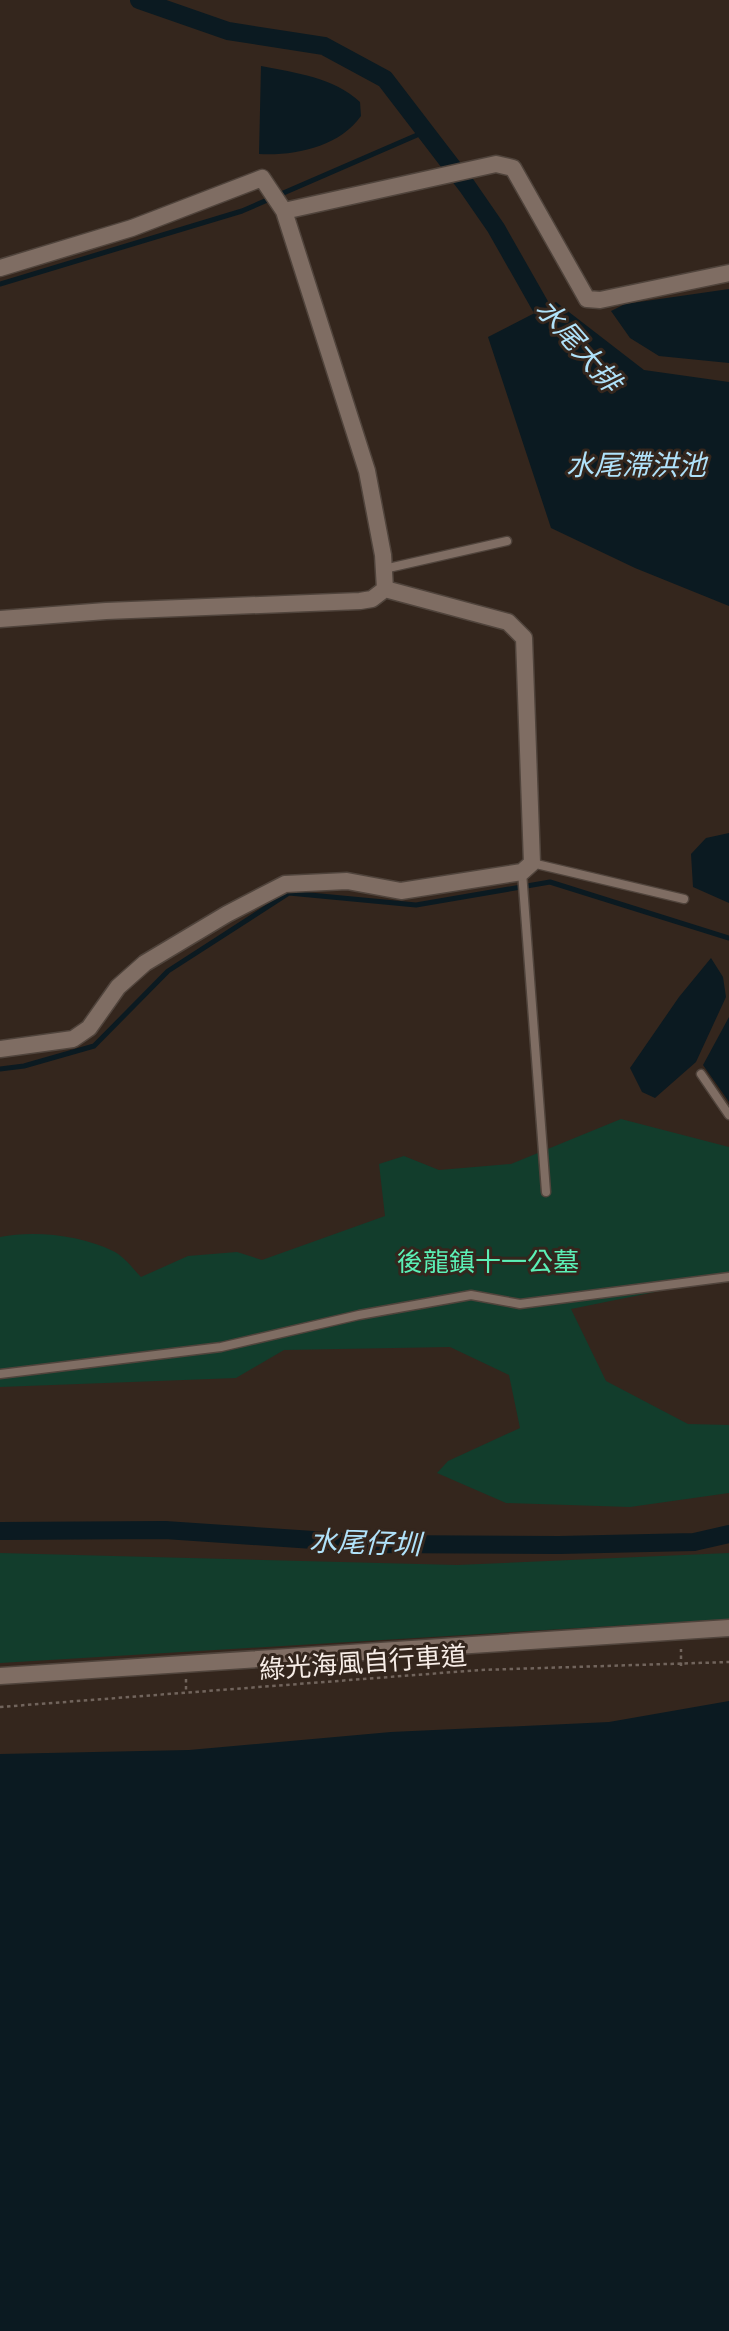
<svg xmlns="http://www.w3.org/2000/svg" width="729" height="2331" font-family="'Titillium Web','Noto Sans TC',sans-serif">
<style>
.green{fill:#123d2c}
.water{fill:#0b1a21}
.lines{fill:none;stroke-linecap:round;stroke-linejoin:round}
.stream{stroke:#0b1a21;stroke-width:5}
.canal{stroke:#0b1a21;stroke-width:18}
.lane-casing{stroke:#50443c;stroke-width:11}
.street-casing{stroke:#50443c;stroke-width:19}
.path{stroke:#71645c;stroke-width:2.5;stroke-dasharray:3.5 3.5;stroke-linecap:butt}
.lane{stroke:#7f6d63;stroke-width:8}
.street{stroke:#7f6d63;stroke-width:16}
.labels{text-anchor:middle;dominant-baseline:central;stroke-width:6;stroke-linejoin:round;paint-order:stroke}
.park-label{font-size:26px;fill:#5bf0b6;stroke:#34261d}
.street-label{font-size:26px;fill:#f7ede7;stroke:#34261d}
.water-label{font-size:28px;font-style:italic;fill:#b0e2fa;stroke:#34261d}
</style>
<rect width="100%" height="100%" fill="#34261d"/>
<path class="green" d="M621 1119 729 1147V1277L571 1309 606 1381 688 1424 729 1425V1493L630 1507 506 1503 437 1473 448 1461 520 1428 509 1375 450 1347 284 1350 236 1378 0 1387V1237C34 1230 81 1235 113 1251 124 1256 133 1269 141 1277L188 1256 237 1252 262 1260 385 1216 379 1164 404 1156 439 1170 511 1164Z
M0 1553 457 1565 729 1553V1619L0 1663Z"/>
<path class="water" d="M261 66C296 73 333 77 360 102L361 116C339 147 295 156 259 154Z
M729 289V363L659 356 630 338 611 311 625 304Z
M556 302 644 370 729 382V606L635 568 551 528 488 337Z
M729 833V903L693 887 691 854 706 838Z
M711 958 723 977 726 997 696 1062 655 1098 642 1092 630 1068 679 997Z
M729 1017V1102L703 1065Z
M729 1701V2331H0V1754L189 1750 391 1732 609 1722Z"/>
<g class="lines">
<path class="stream" d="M0 284 242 211 424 132
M0 1069 24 1066 94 1046 168 971 289 893 416 905 550 882 729 938"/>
<path class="canal" d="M139 0 228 31 324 46 385 79 467 186 496 228 542 309 557 324
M0 1531 165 1530 373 1544 559 1545 694 1542 729 1534"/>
<g class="lane-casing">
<path id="lane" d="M384 569 507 541
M532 863 684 899
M522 872 546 1192
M701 1074 729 1115
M0 1374 221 1347 359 1315 471 1295 520 1304 729 1277"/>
</g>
<g class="street-casing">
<path id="street" d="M0 268 132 228 262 178 284 211
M0 619 106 611 360 601 372 599 385 589
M0 1049 73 1039 89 1028 118 987 145 963 227 914 285 884 347 881 401 891 522 872 532 863 524 638 508 622 385 589 383 555 367 471 284 211 496 164 513 168 587 299 600 300 729 273
M0 1676 729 1628"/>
</g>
<path class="path" d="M681 1666V1649
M186 1679V1693
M0 1707 480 1670 729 1662"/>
<use href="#lane" class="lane"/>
<use href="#street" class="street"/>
</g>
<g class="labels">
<g class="park-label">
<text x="488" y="1261">後龍鎮十一公墓</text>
</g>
<g class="street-label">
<text transform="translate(363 1662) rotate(-4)">綠光海風自行車道</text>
</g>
<g class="water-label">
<text transform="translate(579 345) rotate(49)">水尾大排</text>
<text x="636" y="464">水尾滯洪池</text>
<text transform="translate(365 1542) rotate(2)">水尾仔圳</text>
</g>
</g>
</svg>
